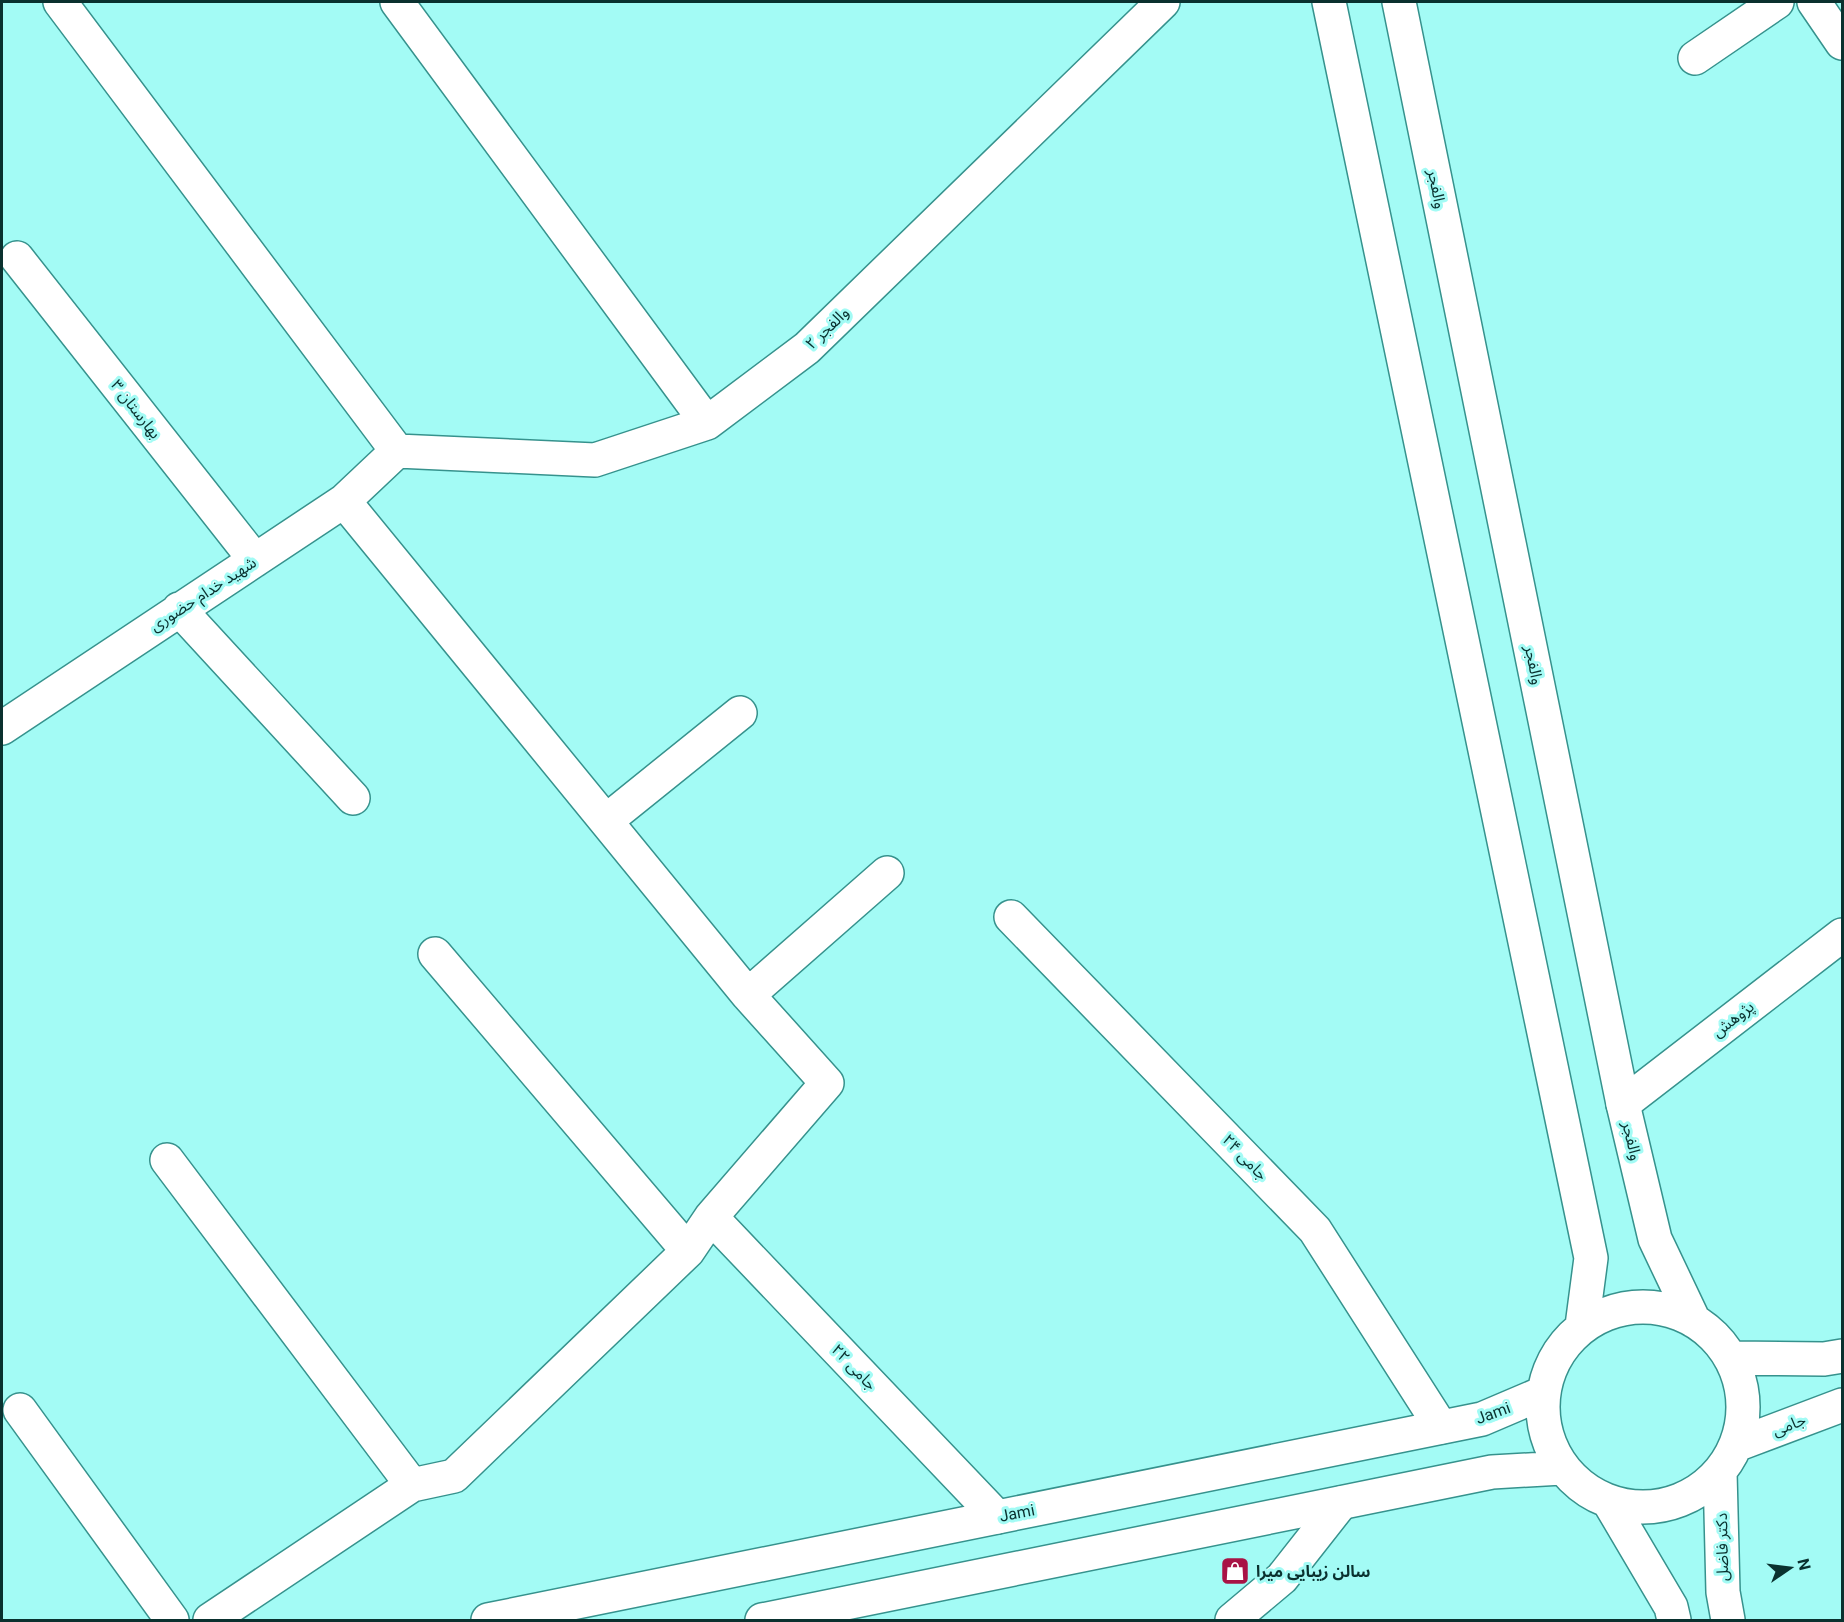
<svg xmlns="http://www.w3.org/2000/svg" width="1844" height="1622" font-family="Roboto,'Noto Sans Arabic',sans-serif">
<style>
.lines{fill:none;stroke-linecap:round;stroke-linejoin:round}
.street-casing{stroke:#36928d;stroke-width:36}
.secondary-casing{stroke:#36928d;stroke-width:36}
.street{stroke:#fff;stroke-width:33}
.secondary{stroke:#fff;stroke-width:33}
.labels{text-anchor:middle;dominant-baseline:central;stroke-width:6;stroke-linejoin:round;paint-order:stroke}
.street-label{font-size:16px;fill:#0a312f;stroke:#a3fbf5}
.poi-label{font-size:16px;font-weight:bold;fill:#0a312f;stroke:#a3fbf5;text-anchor:start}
</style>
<rect width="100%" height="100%" fill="#a3fbf5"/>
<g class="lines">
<g class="street-casing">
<path id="street" d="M60 2 397 451
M397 2 707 423
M1814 2 1842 43
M1695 58 1777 2
M17 258 255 560
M397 451 595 460 707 423 807 348 1163 2
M179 609 353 798
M2 728 344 501 397 451
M606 821 740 713
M1011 917 1315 1230 1441 1427
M435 954 688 1251
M748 995 887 873
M1623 1104 1842 935
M167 1160 412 1485
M711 1217 997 1517
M20 1410 172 1620
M210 1620 412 1485 454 1476 688 1251 711 1217 827 1083 748 995 344 501
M1232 1620 1282 1578 1341 1503"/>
</g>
<g class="secondary-casing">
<path id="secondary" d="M1329 2 1591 1258 1582 1326
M1399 2 1623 1104 1655 1239 1694 1321
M1543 1407a100 100 0 1 1 200 0a100 100 0 1 1-200 0Z
M1730 1358 1824 1359 1842 1356
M1736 1445 1842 1405
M1720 1472 1723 1592 1728 1620
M1609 1502 1671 1607 1674 1620
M488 1620 1482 1419 1543 1393
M762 1620 1492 1472 1562 1468"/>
</g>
<use href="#street" class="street"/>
<use href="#secondary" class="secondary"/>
</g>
<defs>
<g id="shop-square" transform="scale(1.5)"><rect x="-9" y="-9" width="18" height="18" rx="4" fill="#a81345" stroke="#a3fbf5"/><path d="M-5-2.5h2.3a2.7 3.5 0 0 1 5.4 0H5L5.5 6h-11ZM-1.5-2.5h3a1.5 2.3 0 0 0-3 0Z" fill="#fff"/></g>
</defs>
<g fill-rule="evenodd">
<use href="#shop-square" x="1235" y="1571"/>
</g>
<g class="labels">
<g class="street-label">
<text transform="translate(1437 189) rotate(79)">والفجر</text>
<text transform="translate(827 328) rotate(-44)">والفجر ۲</text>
<text transform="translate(136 409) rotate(52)">بهارستان ۳</text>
<text transform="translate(203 594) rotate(-33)">شهید خدام حضوری</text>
<text transform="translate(1534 665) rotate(79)">والفجر</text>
<text transform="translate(1733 1019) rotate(-38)">پژوهش</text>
<text transform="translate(1632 1141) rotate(77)">والفجر</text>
<text transform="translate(1245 1157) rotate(46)">جامی ۲۴</text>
<text transform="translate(854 1367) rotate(46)">جامی ۲۲</text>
<text transform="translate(1493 1413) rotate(-20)">Jami</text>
<text transform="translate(1789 1425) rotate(-21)">جامی</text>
<text transform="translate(1017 1513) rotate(-11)">Jami</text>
<text transform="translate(1722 1547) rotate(-91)">دکتر فاضل</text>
</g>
<g class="poi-label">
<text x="1256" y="1571">سالن زیبایی میرا</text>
</g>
</g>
<rect width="1844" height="1622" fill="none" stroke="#0a312f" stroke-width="6"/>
<g transform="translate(1790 1568) rotate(76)" stroke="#a3fbf5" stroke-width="4.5" paint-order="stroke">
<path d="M0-4.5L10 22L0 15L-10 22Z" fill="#0a312f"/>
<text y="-9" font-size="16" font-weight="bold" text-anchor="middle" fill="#0a312f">N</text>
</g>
</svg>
